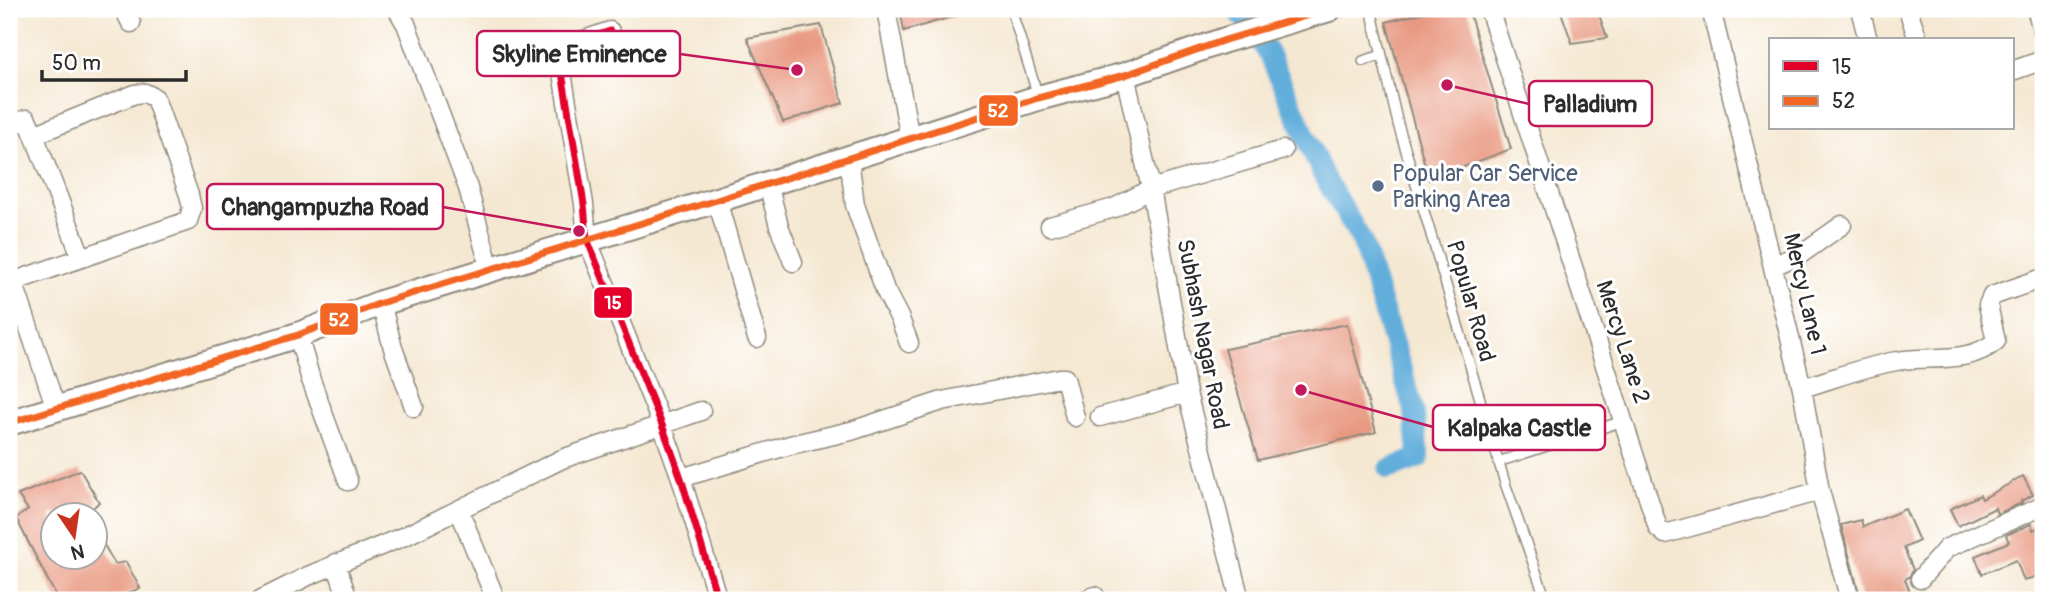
<svg xmlns="http://www.w3.org/2000/svg" width="2052" height="609" font-family="Pangolin,sans-serif">
<style>
.lines{fill:none;stroke-linecap:round;stroke-linejoin:round}
.canal{stroke:#62aedb;stroke-width:21}
.building{fill:#e99981}
.lane-casing{stroke:#908a7e;stroke-width:12}
.street-casing{stroke:#908a7e;stroke-width:21}
.secondary-casing{stroke:#908a7e;stroke-width:28}
.lane{stroke:#fff;stroke-width:9}
.street{stroke:#fff;stroke-width:18}
.secondary{stroke:#fff;stroke-width:24}
.bus-1-casing{stroke:#fff;stroke-width:12}
.bus-2-casing{stroke:#fff;stroke-width:12}
.bus-1{stroke:#e4002b;stroke-width:7}
.bus-2{stroke:#f26522;stroke-width:7}
.service-dot{fill:#5c6f8a;stroke:#fff;stroke-width:2.5}
.labels{text-anchor:middle;dominant-baseline:central;stroke-width:6;stroke-linejoin:round;paint-order:stroke}
.service-label{font-size:23px;fill:#4e5e75;stroke:#fff;text-anchor:start}
.street-label{font-size:23px;fill:#2b2b2b;stroke:#fff}
.leader{fill:none;stroke:#c2185b;stroke-width:2.5}
.callout-dot{fill:#c2185b;stroke:#fff;stroke-width:2.5}
.callout{fill:#fff;stroke:#c2185b;stroke-width:2.5}
.callout-label{font-size:24px;text-anchor:middle;font-weight:bold;fill:#2b2b2b}
.line-badge{stroke:#fff;stroke-width:2.5}
.badge-label{font-size:19px;text-anchor:middle;font-weight:bold;fill:#fff}
</style>
<rect width="100%" height="100%" fill="#fff"/>
<filter id="ink" filterUnits="userSpaceOnUse"><feTurbulence type="fractalNoise" baseFrequency=".0143" numOctaves="2"/><feDisplacementMap in="SourceGraphic" scale="14" xChannelSelector="R" yChannelSelector="G"/><feConvolveMatrix kernelMatrix="1 2 1 2 8 2 1 2 1" color-interpolation-filters="sRGB"/></filter>
<filter id="wash" filterUnits="userSpaceOnUse"><feTurbulence type="fractalNoise" baseFrequency=".00686" numOctaves="4" result="noise"/><feDisplacementMap in="SourceGraphic" scale="28" xChannelSelector="R" yChannelSelector="G"/><feGaussianBlur stdDeviation="1.57" result="paint"/><feColorMatrix in="noise" values="0 0 0 0 0 0 0 0 0 0 0 0 0 0 0 0 0 1.4 0 .05"/><feComposite in="paint" operator="in"/></filter>
<g filter="url(#wash)">
<rect width="100%" height="100%" fill="#f5e8d2"/>
<g class="lines">
<path class="canal" d="M1237 9 1269 54 1323 175 1362 241 1414 410 1419 458 1389 469"/>
</g>
<g id="blocks">
<path class="building" d="M900 9H964L965 13 904 31Z
M1438 9H1468L1511 149 1429 180 1386 22Z
M1560 9H1597L1607 38 1572 43Z
M821 25 843 103 783 122 747 38Z
M1347 324 1376 432 1258 460 1225 349Z
M80 470 99 502 87 514H52V556H94V528L115 564 126 562 140 588 113 600H58L16 518 28 510 18 495Z
M2023 476 2033 495 2021 501 2022 503 1997 514 1995 508 1958 526 1950 509 1980 495 1982 499Z
M1905 509 1919 541 1904 548 1913 570 1909 577 1905 579 1913 600H1861L1841 525 1861 520 1863 527Z
M2031 524 2033 530 2043 526V573L2024 581 2016 560 1982 574 1975 556 2009 542 2006 535Z"/>
</g>
</g>
<g filter="url(#ink)">
<use href="#blocks" fill-opacity="0" stroke="#908a7e" stroke-width="2"/>
<g class="lines">
<g class="lane-casing">
<path id="lane" d="M1011 9 1038 96
M1371 9 1398 124 1505 483 1546 600
M1363 61 1382 55
M1498 462 1623 421"/>
</g>
<g class="street-casing">
<path id="street" d="M124 9 131 23
M397 9 406 24 468 188 490 269
M886 9 910 139
M1489 9 1658 528 1665 534 1820 491
M1711 9 1802 388 1820 491 1850 600
M1860 9 1868 40
M1908 9 1918 40
M2036 9 2043 32
M610 31 558 49 584 204 587 239 662 425 681 478 718 600
M2012 71 2043 60
M1125 75 1151 189 1187 393 1240 600
M9 125 27 119 34 135
M849 158 855 205 885 290 900 319 909 343
M768 184 779 226 793 262
M717 200 757 338
M1050 226 1114 208 1151 189 1283 150
M1773 266 1801 254 1842 225
M381 303 393 348 414 407
M298 335 311 380 348 481
M1802 388C1833 379 1865 366 1897 361 1930 355 1968 365 1996 341L1988 305 1992 296 2043 278
M56 408 16 290 18 280 188 221 192 208 189 195 155 98 145 93 135 94 34 135 81 256
M1100 417 1187 393
M681 478 790 445 851 431 942 401 1059 378H1065L1075 417
M459 510 496 600
M336 563 348 600
M1920 579 1947 548 2043 506
M260 600 308 576 407 535 562 459 701 411
M1084 600 1095 596"/>
</g>
<g class="secondary-casing">
<path id="secondary" d="M9 423 298 335 381 303 717 200 1038 98 1125 75 1225 40 1329 9"/>
</g>
<use href="#lane" class="lane"/>
<use href="#street" class="street"/>
<use href="#secondary" class="secondary"/>
<g class="bus-1-casing">
<path id="bus-1" d="M610 31 558 49 584 204 587 239 662 425 681 478 718 600"/>
</g>
<g class="bus-2-casing">
<path id="bus-2" d="M9 423 298 335 381 303 717 200 1038 98 1125 75 1225 40 1329 9"/>
</g>
<use href="#bus-1" class="bus-1"/>
<use href="#bus-2" class="bus-2"/>
</g>
</g>
<circle class="service-dot" cx="1378" cy="186" r="7"/>
<g class="labels">
<g class="service-label">
<text x="1392" y="173">Popular Car Service<tspan x="1392" dy="26">Parking Area</tspan></text>
</g>
<g class="street-label">
<text transform="translate(1805 294) rotate(77)">Mercy Lane 1</text>
<text transform="translate(1471 301) rotate(74)">Popular Road</text>
<text transform="translate(1203 334) rotate(79)">Subhash Nagar Road</text>
<text transform="translate(1623 342) rotate(72)">Mercy Lane 2</text>
</g>
</g>
<path class="leader" d="M797 70L680 54M1447 85L1529 104M579 231L443 207M1301 390L1433 427"/>
<g class="callout-dot">
<circle cx="797" cy="70" r="7"/>
<circle cx="1447" cy="85" r="7"/>
<circle cx="579" cy="231" r="7"/>
<circle cx="1301" cy="390" r="7"/>
</g>
<g class="callout">
<rect x="477" y="31" width="203" height="45" rx="7"/>
<rect x="1529" y="81" width="123" height="45" rx="7"/>
<rect x="207" y="184" width="236" height="45" rx="7"/>
<rect x="1433" y="405" width="172" height="45" rx="7"/>
</g>
<g class="callout-label">
<text x="579" y="62">Skyline Eminence</text>
<text x="1590" y="112">Palladium</text>
<text x="325" y="215">Changampuzha Road</text>
<text x="1519" y="436">Kalpaka Castle</text>
</g>
<g class="line-badge">
<rect x="978" y="94" width="41" height="33" rx="7" fill="#f26522"/>
<rect x="593" y="286" width="40" height="33" rx="7" fill="#e4002b"/>
<rect x="319" y="302" width="40" height="34" rx="7" fill="#f26522"/>
</g>
<g class="badge-label">
<text x="998" y="117">52</text>
<text x="613" y="309">15</text>
<text x="339" y="326">52</text>
</g>
<rect width="2052" height="609" fill="none" stroke="#fff" stroke-width="35"/>
<rect x="1769" y="38" width="245" height="91" fill="#ffffff" stroke="#aaaaaa" stroke-width="2"/>
<rect x="1783" y="61" width="35" height="10" fill="#e4002b" stroke="#aaaaaa" stroke-width="2"/>
<text x="1832" y="74" font-size="21" fill="#2b2b2b">15</text>
<rect x="1783" y="96" width="35" height="10" fill="#f26522" stroke="#aaaaaa" stroke-width="2"/>
<text x="1832" y="108" font-size="21" fill="#2b2b2b">52</text>
<g transform="translate(74 536) rotate(167)"><circle r="33" fill="#ffffff" stroke="#aaaaaa" stroke-width="2"/>
<path d="M0-5L12 26L0 18L-12 26Z" fill="#c8321e"/>
<text y="-10" font-size="19" font-weight="bold" text-anchor="middle" fill="#2b2b2b">N</text>
</g>
<path d="M42 70v10h144v-10" fill="none" stroke="#2b2b2b" stroke-width="3.5"/>
<text x="52" y="70" font-size="21" fill="#2b2b2b" stroke="#ffffff" stroke-width="5" paint-order="stroke">50 m</text>
</svg>
